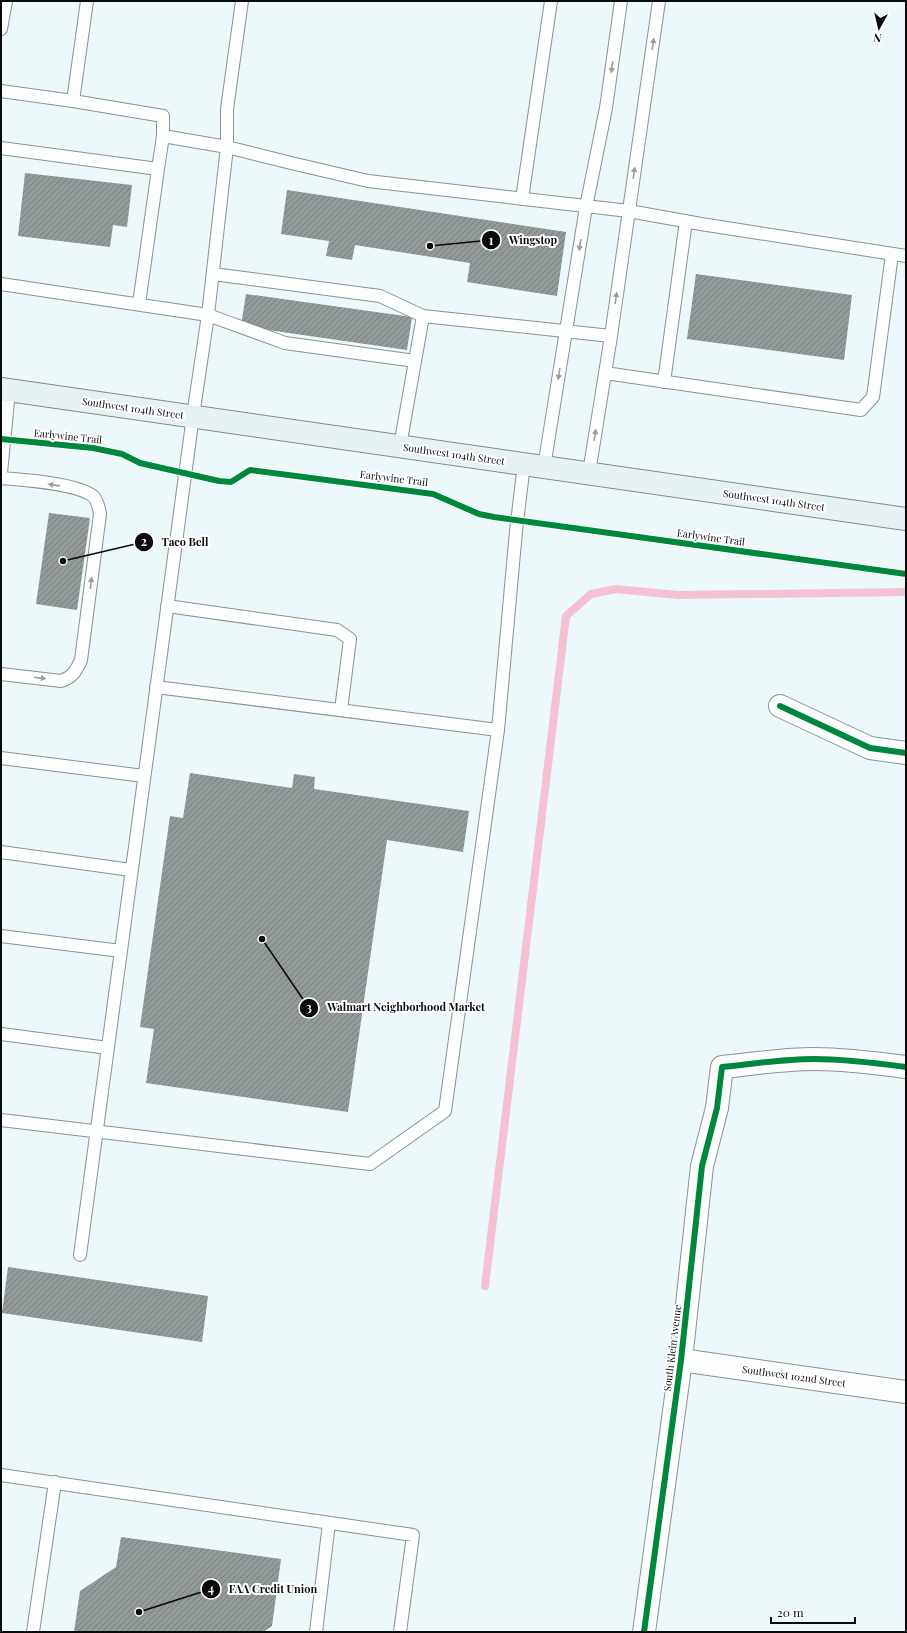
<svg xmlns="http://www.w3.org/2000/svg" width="907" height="1633" font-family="'Playfair Display',serif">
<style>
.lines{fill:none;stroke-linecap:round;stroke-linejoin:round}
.stream{stroke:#f4c1d2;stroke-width:8}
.building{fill:url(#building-hatch)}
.lane-casing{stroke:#8c9192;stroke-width:14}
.street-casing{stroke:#8c9192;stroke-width:24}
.secondary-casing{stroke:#828888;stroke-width:24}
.lane{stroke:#fcfefe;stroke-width:12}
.street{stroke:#fcfefe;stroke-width:22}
.secondary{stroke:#e6f1f4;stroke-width:22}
.cycleway-casing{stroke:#fff;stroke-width:8}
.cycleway{stroke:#00873e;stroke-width:6}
.oneway{fill:#9b9c9c}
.labels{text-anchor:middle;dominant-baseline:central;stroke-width:4;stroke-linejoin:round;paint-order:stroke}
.street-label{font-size:10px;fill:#0a0a0a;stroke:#fff}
.leader{fill:none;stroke:#0a0a0a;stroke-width:1.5}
.callout-dot{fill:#0a0a0a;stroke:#fff;stroke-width:1.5}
.mark-label{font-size:12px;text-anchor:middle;font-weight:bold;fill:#fff}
.callout-label{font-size:11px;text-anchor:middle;font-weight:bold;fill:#0a0a0a;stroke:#fff;stroke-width:4;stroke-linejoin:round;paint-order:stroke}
</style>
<defs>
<pattern id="building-hatch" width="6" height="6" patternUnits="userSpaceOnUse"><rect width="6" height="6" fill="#939a9a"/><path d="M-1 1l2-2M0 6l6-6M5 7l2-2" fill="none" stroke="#767c7c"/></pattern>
</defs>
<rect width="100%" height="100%" fill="#ecf8f9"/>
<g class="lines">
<path class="stream" d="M485 1286 566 616 591 594 616 589 678 595 906 592"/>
</g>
<path class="building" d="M25 173 132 185 127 227 113 225 110 247 18 236Z
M287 190 566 232 557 296 467 282 470 263 355 245 352 260 326 256 329 241 281 234Z
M696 274 852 295 844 360 687 339Z
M246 294 412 317 407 350 241 326Z
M49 513 90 518 77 610 36 604Z
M190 773 292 788 294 774 315 777 314 789 469 811 463 852 387 840 348 1112 146 1083 154 1029 140 1027 170 816 183 818Z
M8 1267 208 1296 202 1342 2 1313Z
M121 1537 281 1559 272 1626 263 1632H74L80 1591 116 1567Z"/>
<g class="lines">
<g class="lane-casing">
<path id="lane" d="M1 29 6 1
M1 91 73 101 87 1
M73 101 163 116V136
M1 148 158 169 163 136 227 147V109L242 1
M522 199 551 1
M213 274 380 296 423 316
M1 284 208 315 285 343 415 361
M139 304 158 169
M605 373 861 410 873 397 892 254
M664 382 686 221
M400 446 423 316 611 336
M544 467 586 207 606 108 621 1
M1 473 9 391
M589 473 611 336 659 1
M1 478C22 480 79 483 94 497 98 502 99 508 100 514L81 660C76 671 73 677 61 681L1 674
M167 606 337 630 350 639 341 710
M156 687 498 730
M1 758 144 776
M1 852 131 870
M1 936 121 951
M1 1034 108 1048
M1 1120 370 1164 445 1111 498 730 516 531 524 464
M80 1255 193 416 208 315 227 147 291 163 368 181 629 211 701 224 906 256
M1 1475 413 1535 400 1632
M33 1632 55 1482
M316 1632 329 1523"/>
</g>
<g class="street-casing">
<path id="street" d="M780 706 870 748 906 753
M681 1360 906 1392
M644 1632 681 1360 702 1166 717 1108 722 1067C752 1064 783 1059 814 1059 844 1059 876 1063 906 1067"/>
</g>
<g class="secondary-casing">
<path id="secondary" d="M1 389 906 519"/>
</g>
<use href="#lane" class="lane"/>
<use href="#street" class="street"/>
<use href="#secondary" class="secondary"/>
<g class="cycleway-casing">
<path id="cycleway" d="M1 439 93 448 122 454 140 463 219 481 231 482 250 470 433 494 479 514 494 517 906 574
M780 706 870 748 906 753
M644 1632 681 1360 702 1166 717 1108 722 1067C752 1064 783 1059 814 1059 844 1059 876 1063 906 1067"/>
</g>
<use href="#cycleway" class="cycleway"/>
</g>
<defs><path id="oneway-solid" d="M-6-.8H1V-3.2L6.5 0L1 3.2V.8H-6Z"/></defs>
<g class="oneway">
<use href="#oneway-solid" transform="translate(653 44) rotate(-82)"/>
<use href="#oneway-solid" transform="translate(612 67) rotate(98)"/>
<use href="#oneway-solid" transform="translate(634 173) rotate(-82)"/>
<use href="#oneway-solid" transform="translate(580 245) rotate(99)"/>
<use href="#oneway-solid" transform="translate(616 298) rotate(-82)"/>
<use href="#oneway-solid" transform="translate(559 374) rotate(99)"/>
<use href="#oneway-solid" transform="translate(595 435) rotate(-81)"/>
<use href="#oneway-solid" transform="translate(54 485) rotate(-172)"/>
<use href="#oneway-solid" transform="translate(91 583) rotate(-83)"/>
<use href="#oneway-solid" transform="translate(40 678) rotate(7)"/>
</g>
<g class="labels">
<g class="street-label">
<text transform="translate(133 408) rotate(8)">Southwest 104th Street</text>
<text transform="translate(68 436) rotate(6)">Earlywine Trail</text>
<text transform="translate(454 454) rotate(8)">Southwest 104th Street</text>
<text transform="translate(394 478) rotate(7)">Earlywine Trail</text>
<text transform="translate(774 500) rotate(8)">Southwest 104th Street</text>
<text transform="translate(711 537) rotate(8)">Earlywine Trail</text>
<text transform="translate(672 1348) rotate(-83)">South Klein Avenue</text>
<text transform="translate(794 1376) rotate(8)">Southwest 102nd Street</text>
</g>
</g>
<path class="leader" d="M430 246L491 240M63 561L144 542M262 939L309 1008M139 1612L211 1589"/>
<g class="callout-dot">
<circle cx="430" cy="246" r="4"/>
<circle cx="63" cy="561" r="4"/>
<circle cx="262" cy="939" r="4"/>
<circle cx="139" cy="1612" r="4"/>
<circle cx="491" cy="240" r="10"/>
<circle cx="144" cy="542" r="10"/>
<circle cx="309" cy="1008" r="10"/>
<circle cx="211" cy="1589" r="10"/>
</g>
<g class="mark-label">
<text x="491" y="245">1</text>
<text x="144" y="546">2</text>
<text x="309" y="1012">3</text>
<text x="211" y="1593">4</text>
</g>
<g class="callout-label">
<text x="533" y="244">Wingstop</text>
<text x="185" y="546">Taco Bell</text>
<text x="406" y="1011">Walmart Neighborhood Market</text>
<text x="273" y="1593">FAA Credit Union</text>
</g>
<rect width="907" height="1633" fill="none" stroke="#0a0a0a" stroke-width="4"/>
<g transform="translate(879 28) rotate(188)" stroke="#ffffff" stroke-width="3" paint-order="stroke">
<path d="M0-3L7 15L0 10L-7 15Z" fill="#0a0a0a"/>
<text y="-6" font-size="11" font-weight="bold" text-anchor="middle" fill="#0a0a0a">N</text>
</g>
<path d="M771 1617v6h84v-6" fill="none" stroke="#0a0a0a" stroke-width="2"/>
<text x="777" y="1617" font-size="12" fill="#0a0a0a" stroke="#ffffff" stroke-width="3" paint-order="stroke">20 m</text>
</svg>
